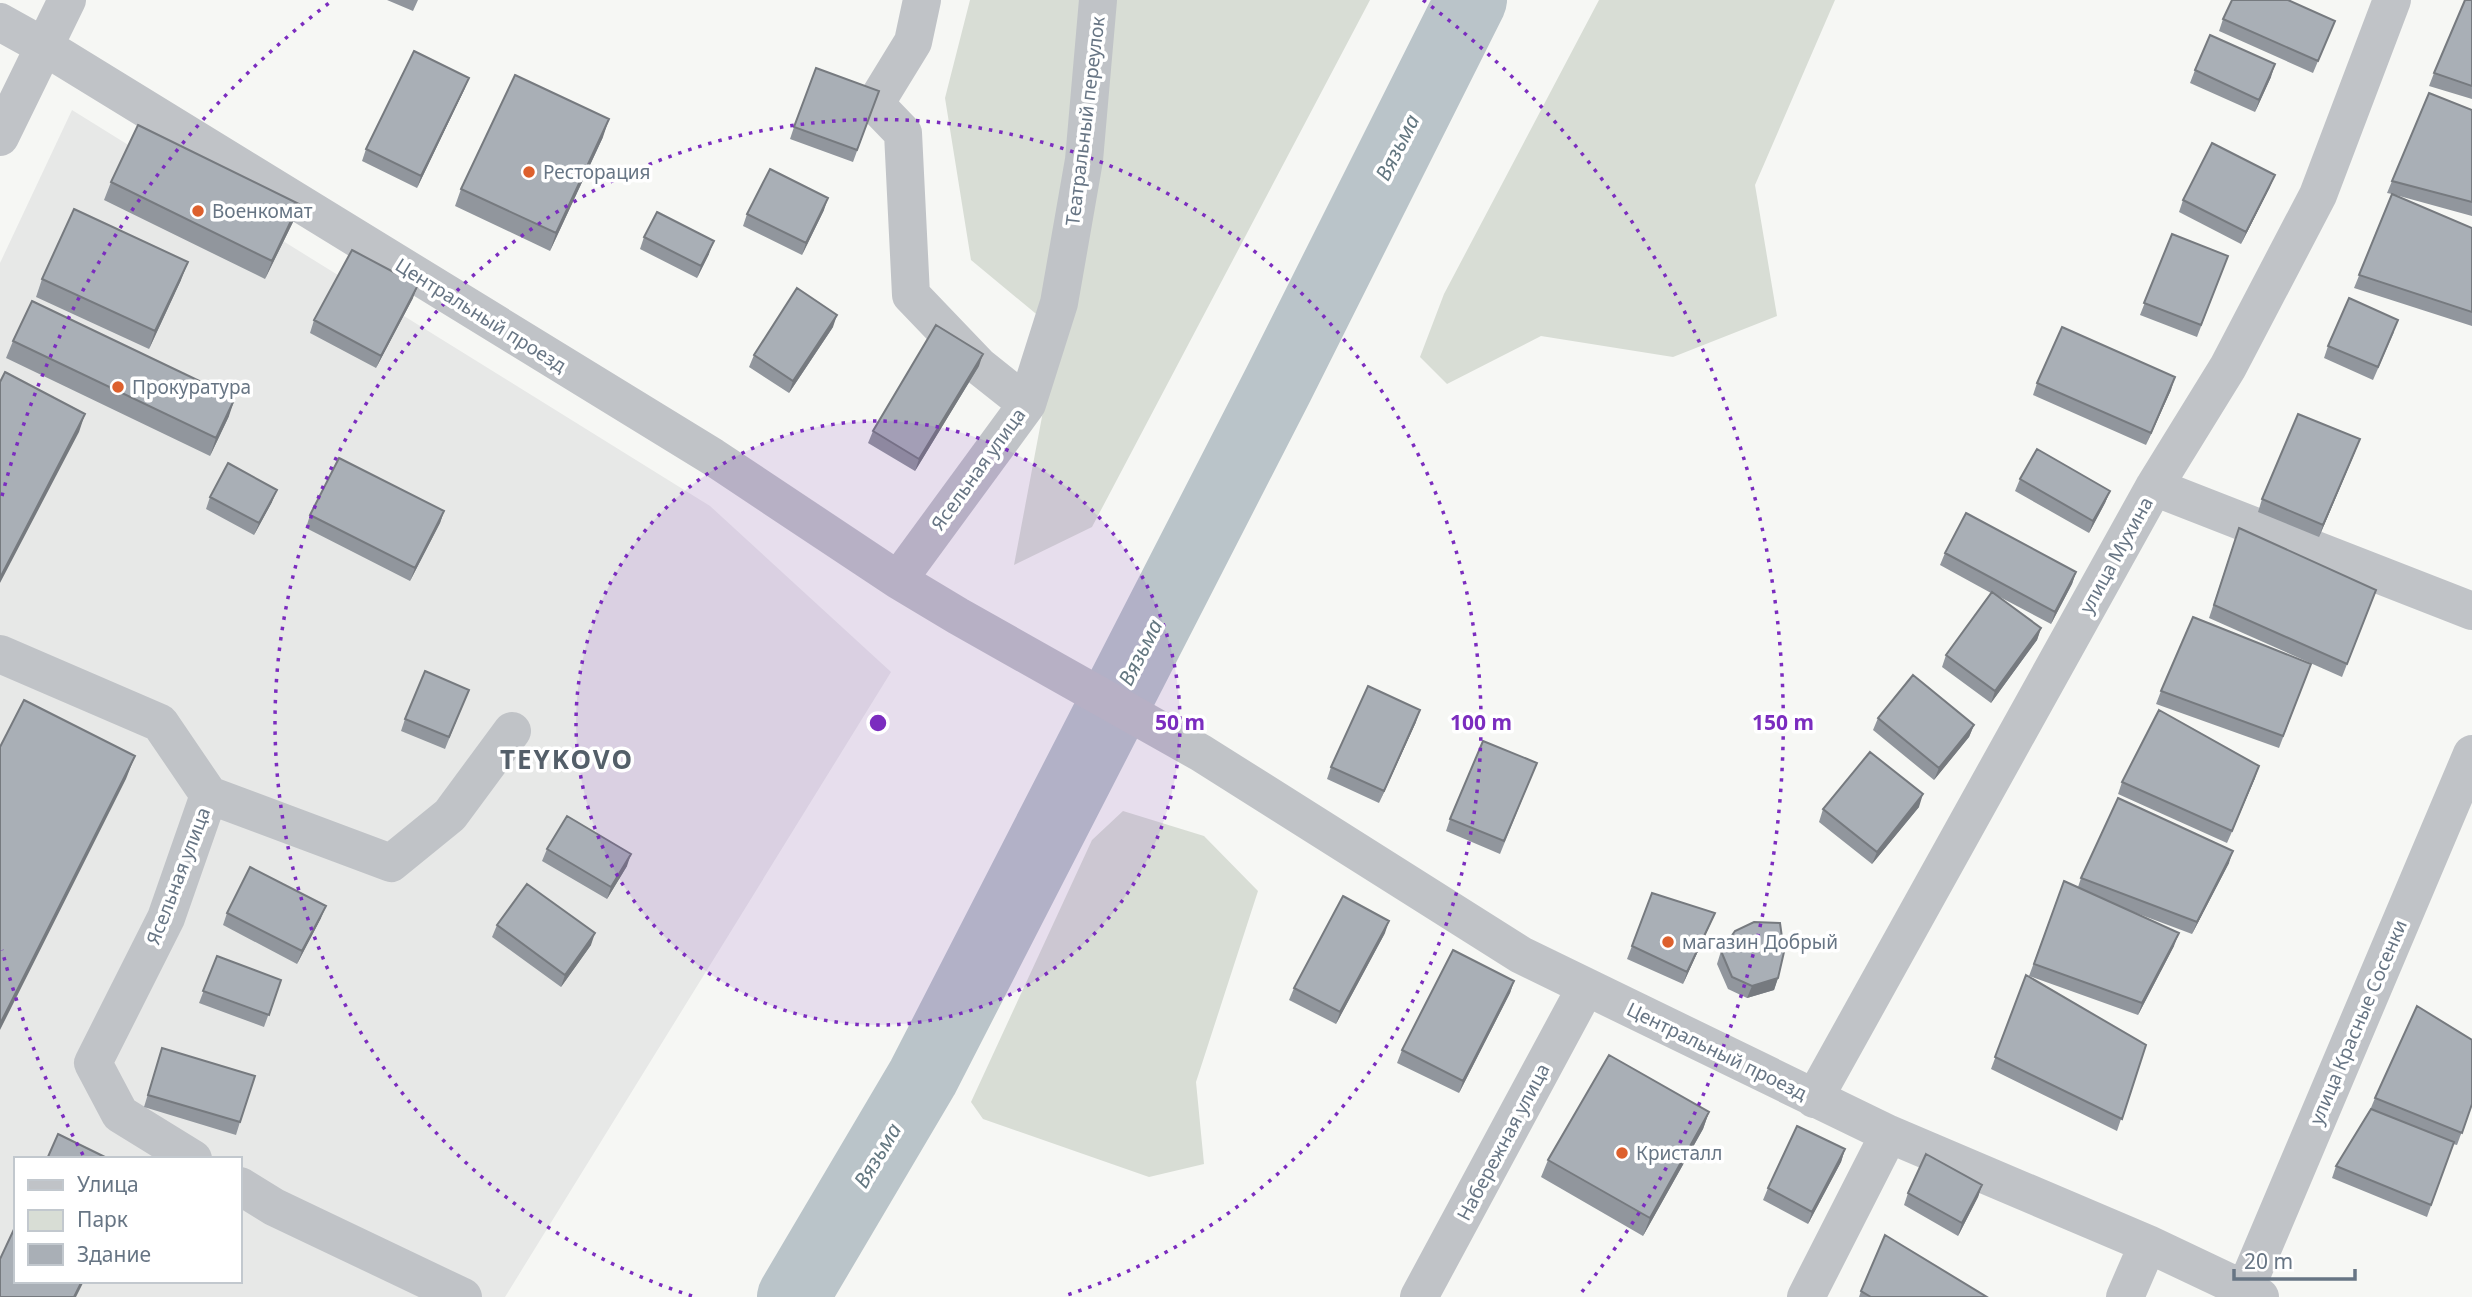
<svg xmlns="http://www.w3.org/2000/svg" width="2472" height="1297" font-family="'Noto Sans',sans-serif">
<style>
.built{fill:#e7e8e7;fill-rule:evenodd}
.green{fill:#d8ddd5}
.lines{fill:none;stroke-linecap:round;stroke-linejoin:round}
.river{stroke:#bac4c9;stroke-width:72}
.minor{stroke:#c0c3c7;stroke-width:38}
.wall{fill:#91969d}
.shaded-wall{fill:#767a7f}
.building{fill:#a9afb6;stroke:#767a7f;stroke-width:2}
.ring{fill:none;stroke:#7b2cbf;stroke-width:3.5;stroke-dasharray:3.5 7}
.poi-dot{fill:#dd602d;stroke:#fff;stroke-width:2.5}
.labels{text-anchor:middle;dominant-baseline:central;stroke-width:7;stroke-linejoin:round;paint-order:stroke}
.street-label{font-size:19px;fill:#677584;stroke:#fff}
.poi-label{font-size:19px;fill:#677584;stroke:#fff;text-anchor:start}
.water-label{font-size:21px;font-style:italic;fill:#637780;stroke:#fff}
.district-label{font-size:26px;font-weight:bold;letter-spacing:2px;fill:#545f69;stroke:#fff}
.centre{fill:#7b2cbf;stroke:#fff;stroke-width:3.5}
.ring-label{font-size:21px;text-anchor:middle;font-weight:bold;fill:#7b2cbf;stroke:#fff;stroke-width:7;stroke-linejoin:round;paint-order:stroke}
</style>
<rect width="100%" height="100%" fill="#f6f7f4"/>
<path class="built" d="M72 110 710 506 891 672 505 1297H0V263ZM16 1159H240V1281H16Z"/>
<path class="green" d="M970 0H1370L1092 527 1014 565 1058 332 971 260 945 98Z
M1599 0H1835L1755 185 1777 316 1673 357 1541 336 1447 384 1420 357 1444 294Z
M1123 811 1204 836 1258 891 1196 1082 1204 1164 1149 1177 983 1119 971 1102 1092 840Z"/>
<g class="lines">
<path class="river" d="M793 1297 923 1077 1278 385 1471 0"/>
<path class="minor" d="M0 22 45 47 713 457 898 580 958 616 1201 753 1521 955 1889 1134 2148 1244 2260 1297
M0 137 67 0
M1027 404 1059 303 1084 160 1098 0
M2154 487 2472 611
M898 580 1027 404 979 366 911 295 903 133 875 104 913 42 922 0
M0 654 160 723 209 795 166 918 93 1063 120 1114 193 1159
M209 795 391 863 450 815 512 731
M1814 1099 2154 487 2228 367 2318 195 2392 0
M240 1186 274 1207 463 1297
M2245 1290 2472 754
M1419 1297 1586 987
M1806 1297 1889 1134
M2125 1297 2148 1244"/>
</g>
<path class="wall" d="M387 0H418L413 11Z
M2472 0V99L2429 86 2434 73Z
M2223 19 2335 21 2313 73 2219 31Z
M2195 70 2271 77 2255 112 2190 83Z
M469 78 464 90 417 188 362 161 366 149Z
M879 91 853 162 790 139 794 127Z
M2472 110V216L2392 194 2472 228V326L2354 288 2392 194 2387 193 2392 181Z
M603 137 550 251 455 206 461 189Z
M111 182 299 204 293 222 265 279 104 200Z
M2270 187 2241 244 2179 212 2183 200Z
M824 210 802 255 743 226 747 214Z
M2172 234 2228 256 2197 337 2140 315Z
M644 237 709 254 697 278 640 249Z
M42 279 181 280 149 349 36 297Z
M413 298 376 368 310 333 314 320Z
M833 327 789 393 749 367 754 355Z
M2394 332 2373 380 2324 358 2328 346Z
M13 341 229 416 210 456 6 358Z
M979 366 915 471 868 443 873 431Z
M2037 383 2171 390 2146 445 2033 395Z
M2355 452 2319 537 2258 512 2262 499Z
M2020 479 2110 491 2105 503 2089 533 2015 491Z
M210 497 272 502 254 535 206 509Z
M444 511 440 523 410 581 306 528 310 515Z
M2235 540 2376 590 2342 677 2209 618Z
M1945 553 2076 572 2072 584 2051 624 1998 596 2041 628 2037 640 1991 703 1942 667 1946 655 1991 593 1940 565Z
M2311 664 2279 748 2156 704 2161 691Z
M464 702 445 749 401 731 405 719Z
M1878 718 1974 725 1969 737 1934 780 1873 730Z
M1416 722 1379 803 1327 779 1331 767Z
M1537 763 1500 854 1446 831 1450 819Z
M2255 778 2227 843 2118 794 2122 782Z
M1919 807 1872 864 1819 822 1823 809Z
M547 849 627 866 607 899 542 861Z
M2229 863 2192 934 2120 907 2174 946 2138 1015 2029 976 2064 881 2078 887 2081 878Z
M1652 893 1715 913 1683 984 1627 959Z
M227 913 321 918 297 964 223 925Z
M497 925 591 945 561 987 492 937Z
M1385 933 1336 1024 1289 1000 1294 988Z
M1721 951 1778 978 1774 990 1747 998 1728 989 1717 964Z
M217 956 281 980 264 1027 199 1003Z
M2026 975 2146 1045 2117 1131 1991 1069Z
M1514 981 1510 993 1459 1093 1397 1063 1402 1050Z
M162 1048 240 1122 236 1135 144 1107Z
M2375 1098 2472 1104 2457 1145 2453 1144 2427 1217 2332 1178 2336 1166 2370 1110Z
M1709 1112 1703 1129 1643 1236 1541 1177 1548 1160Z
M1845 1149 1841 1162 1808 1224 1763 1200 1768 1188Z
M1982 1185 1978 1197 1958 1236 1904 1205 1908 1193Z
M1861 1291 1987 1297H1859Z"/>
<path class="shaded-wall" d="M2275 64 2271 77 2255 112 2259 100Z
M469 78 464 90 417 188 421 176Z
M609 119 603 137 550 251 556 233Z
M2275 175 2270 187 2241 244 2246 232Z
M828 198 824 210 802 255 806 243Z
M299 204 293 222 265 279 272 261Z
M714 241 709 254 697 278 701 266Z
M188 262 181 280 149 349 155 331Z
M418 285 413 298 376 368 381 356Z
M837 315 833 327 789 393 793 381Z
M983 354 979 366 915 471 919 459Z
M2175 377 2171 390 2146 445 2151 433Z
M235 398 229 416 210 456 216 438Z
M85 414 79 432 0 583V578Z
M2360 439 2355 452 2319 537 2323 525Z
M277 490 272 502 254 535 259 523Z
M2110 491 2105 503 2089 533 2093 521Z
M444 511 440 523 410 581 415 568Z
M2076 572 2072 584 2051 624 2055 612Z
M2041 628 2037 640 1991 703 1995 691Z
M1420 710 1416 722 1379 803 1384 791Z
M1974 725 1969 737 1934 780 1939 768Z
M135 756 126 779 0 1030V1024Z
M2259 766 2255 778 2227 843 2232 831Z
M1923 794 1919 807 1872 864 1877 852Z
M2233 851 2229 863 2192 934 2197 922Z
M631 854 627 866 607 899 611 887Z
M326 906 321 918 297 964 302 951Z
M1715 913 1710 925 1683 984 1687 972Z
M1389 921 1385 933 1336 1024 1340 1012Z
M595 933 591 945 561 987 565 975Z
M2179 933 2174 946 2138 1015 2142 1003Z
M1778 978 1774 990 1747 998 1752 986Z
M1514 981 1510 993 1459 1093 1463 1081Z
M1709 1112 1703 1129 1643 1236 1650 1218Z
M1845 1149 1841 1162 1808 1224 1812 1212Z
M1982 1185 1978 1197 1958 1236 1962 1223Z
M82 1281H84L76 1297H74Z"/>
<path class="building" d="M2232 0H2288L2335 21 2318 61 2223 19Z
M2465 0H2472V86L2434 73Z
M2210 35 2275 64 2259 100 2195 70Z
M414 51 469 78 421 176 366 149Z
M816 68 879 91 857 150 794 127Z
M515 75 609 119 556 233 461 189Z
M2429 93 2472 110V202L2392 181Z
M138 125 299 204 272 261 111 182Z
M2212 143 2275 175 2246 232 2183 200Z
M770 169 828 198 806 243 747 214Z
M2392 194 2472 228V312L2359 275Z
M74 209 188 262 155 331 42 279Z
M657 212 714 241 701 266 644 237Z
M2172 234 2228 256 2201 325 2144 303Z
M352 250 418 285 381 356 314 320Z
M797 288 837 315 793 381 754 355Z
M2349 298 2398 320 2378 367 2328 346Z
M32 301 235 398 216 438 13 341Z
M936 325 983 354 919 459 873 431Z
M2062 327 2175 377 2151 433 2037 383Z
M5 372 85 414 0 578V382Z
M2298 414 2360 439 2323 525 2262 499Z
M2037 449 2110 491 2093 521 2020 479Z
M339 458 444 511 415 568 310 515Z
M228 463 277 490 259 523 210 497Z
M1966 513 2076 572 2055 612 1945 553Z
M2239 528 2376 590 2347 664 2214 605Z
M1992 592 2041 628 1995 691 1946 655Z
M2193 617 2311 664 2283 736 2161 691Z
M425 671 469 690 449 737 405 719Z
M1913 675 1974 725 1939 768 1878 718Z
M1368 686 1420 710 1384 791 1331 767Z
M24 700 135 756 0 1024V747Z
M2159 710 2259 766 2232 831 2122 782Z
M1483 741 1537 763 1504 841 1450 819Z
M1870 752 1923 794 1877 852 1823 809Z
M2118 798 2233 851 2197 922 2081 878Z
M567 816 631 854 611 887 547 849Z
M250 867 326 906 302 951 227 913Z
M2064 881 2179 933 2142 1003 2034 964Z
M527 884 595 933 565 975 497 925Z
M1652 893 1715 913 1687 972 1632 946Z
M1343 896 1389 921 1340 1012 1294 988Z
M1754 922 1780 923 1784 952 1778 978 1752 986 1732 977 1721 951 1735 931Z
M1453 950 1514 981 1463 1081 1402 1050Z
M217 956 281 980 269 1015 203 991Z
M2026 975 2146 1045 2122 1119 1995 1057Z
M2417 1006 2472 1040V1104L2462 1133 2375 1098Z
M162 1048 255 1076 240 1122 148 1095Z
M1609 1055 1709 1112 1650 1218 1548 1160Z
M2371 1109 2454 1142 2431 1205 2336 1166Z
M1797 1126 1845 1149 1812 1212 1768 1188Z
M58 1134 109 1159H47Z
M1926 1154 1982 1185 1962 1223 1908 1193Z
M16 1225V1281H82L74 1297H0V1259Z
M1885 1235 1987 1297H1871L1861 1291Z"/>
<circle cx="878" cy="723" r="302" fill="#7b2cbf" fill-opacity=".12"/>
<g class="ring">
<circle cx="878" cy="723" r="302"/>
<path d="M692 1296A603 603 0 1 1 1064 1296"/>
<path d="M83 1155A905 905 0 0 1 2 950M2 496A905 905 0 0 1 333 0M1423 0A905 905 0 0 1 1581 1293"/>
</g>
<g class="poi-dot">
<circle cx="529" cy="172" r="7"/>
<circle cx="198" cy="211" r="7"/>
<circle cx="118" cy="387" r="7"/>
<circle cx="1668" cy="942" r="7"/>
<circle cx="1622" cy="1153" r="7"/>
</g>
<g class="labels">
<g class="street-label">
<text transform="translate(1085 121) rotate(-83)">Театральный переулок</text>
<text transform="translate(481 315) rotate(32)">Центральный проезд</text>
<text transform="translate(978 469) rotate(-54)">Ясельная улица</text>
<text transform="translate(2116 555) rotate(-61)">улица Мухина</text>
<text transform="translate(178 876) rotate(-69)">Ясельная улица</text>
<text transform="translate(2358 1022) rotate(-67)">улица Красные Сосенки</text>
<text transform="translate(1717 1051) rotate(26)">Центральный проезд</text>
<text transform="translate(1503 1142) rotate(-62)">Набережная улица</text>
</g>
<g class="poi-label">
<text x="543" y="172">Ресторация</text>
<text x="212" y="211">Военкомат</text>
<text x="132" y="387">Прокуратура</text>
<text x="1682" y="942">магазин Добрый</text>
<text x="1636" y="1153">Кристалл</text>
</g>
<g class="water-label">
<text transform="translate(1397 147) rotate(-63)">Вязьма</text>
<text transform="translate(1140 652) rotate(-63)">Вязьма</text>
<text transform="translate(877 1155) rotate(-59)">Вязьма</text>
</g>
<g class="district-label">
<text x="567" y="759">TEYKOVO</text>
</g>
</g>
<circle cx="878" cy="723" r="10" class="centre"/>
<g class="ring-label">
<text x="1180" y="730">50 m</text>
<text x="1481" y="730">100 m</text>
<text x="1783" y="730">150 m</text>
</g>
<rect x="14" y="1157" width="228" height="126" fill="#ffffff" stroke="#c2c8ce" stroke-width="2"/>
<rect x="28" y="1180" width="35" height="10" fill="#c0c3c7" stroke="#c2c8ce" stroke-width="2"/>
<text x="77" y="1192" font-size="21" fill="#677584">Улица</text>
<rect x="28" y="1210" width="35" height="21" fill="#d8ddd5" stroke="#c2c8ce" stroke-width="2"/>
<text x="77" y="1227" font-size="21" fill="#677584">Парк</text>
<rect x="28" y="1244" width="35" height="21" fill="#a9afb6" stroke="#c2c8ce" stroke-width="2"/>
<text x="77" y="1262" font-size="21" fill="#677584">Здание</text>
<path d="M2234 1269v10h121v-10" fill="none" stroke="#677584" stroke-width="3.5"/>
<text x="2244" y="1269" font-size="21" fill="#677584" stroke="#ffffff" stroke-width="5" paint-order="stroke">20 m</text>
</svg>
